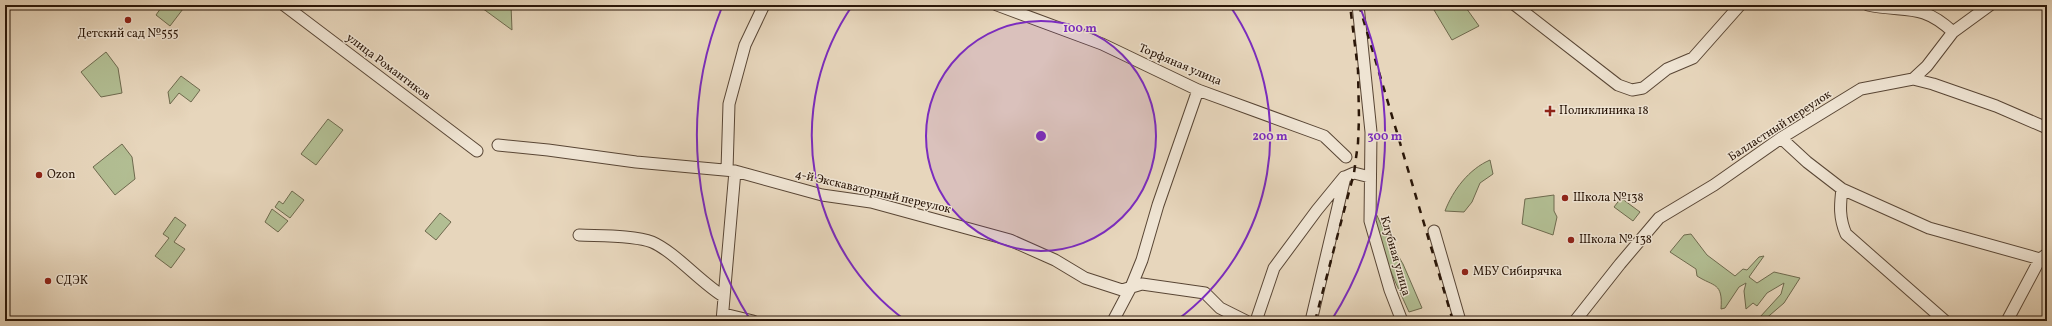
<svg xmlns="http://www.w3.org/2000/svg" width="2052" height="326" font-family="Vollkorn,serif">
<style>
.green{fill:#b2be93;stroke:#6e6a4e}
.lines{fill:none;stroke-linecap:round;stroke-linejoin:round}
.minor-casing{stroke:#594635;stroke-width:13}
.minor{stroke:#efe4d3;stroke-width:11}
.rail{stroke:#2a1608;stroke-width:2.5;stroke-dasharray:7 7;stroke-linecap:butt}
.ring{fill:none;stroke:#7b2cbf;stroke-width:2}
.poi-dot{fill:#8f2418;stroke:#efe4d3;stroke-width:1.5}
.labels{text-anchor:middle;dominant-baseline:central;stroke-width:3;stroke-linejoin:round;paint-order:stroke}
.poi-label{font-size:12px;fill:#2a1608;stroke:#efe4d3;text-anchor:start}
.street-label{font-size:12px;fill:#2a1608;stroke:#efe4d3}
.centre{fill:#7b2cbf;stroke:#efe4d3;stroke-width:2}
.ring-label{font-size:12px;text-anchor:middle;font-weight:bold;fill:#7b2cbf;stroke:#efe4d3;stroke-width:3;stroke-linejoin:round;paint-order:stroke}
</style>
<rect width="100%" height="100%" fill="#e7d6bc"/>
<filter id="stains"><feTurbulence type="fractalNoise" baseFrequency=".005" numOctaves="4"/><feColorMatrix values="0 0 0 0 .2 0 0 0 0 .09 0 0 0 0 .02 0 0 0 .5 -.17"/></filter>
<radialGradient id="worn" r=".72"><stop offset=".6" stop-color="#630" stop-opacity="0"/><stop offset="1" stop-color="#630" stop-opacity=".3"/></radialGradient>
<path class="green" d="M163 5H186L170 26 156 15Z
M484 5H511L512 30 482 8Z
M1444 5H1464L1479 26 1452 40 1434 10Z
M106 52 118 68 122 93 101 97 81 72Z
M181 76 200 90 191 102 179 93 170 104 168 92Z
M328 119 343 130 316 165 301 154Z
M122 144 132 157 135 179 115 195 93 167Z
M1490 160 1493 174 1480 183 1472 202 1464 212 1445 211C1453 190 1469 169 1490 160Z
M292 191 304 200 290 218 275 207 279 201 283 204Z
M1554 195V211L1557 217 1553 235 1522 224 1525 199Z
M1621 198 1640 212 1633 221 1614 207Z
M272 209 288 221 278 232 265 222Z
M1374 209 1385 233 1403 264 1422 308 1409 312C1394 279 1377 245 1374 209Z
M440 213 451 222 436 240 425 231Z
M175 217 186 225 174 242 185 249 171 268 155 256 169 238 163 234Z
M1691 234 1707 255 1735 276 1743 269 1747 270 1759 257 1764 256 1749 277 1757 283 1774 272 1800 278 1784 303 1763 321H1759L1760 317 1781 294 1784 283 1767 293 1757 306 1753 303 1746 309 1744 291 1746 283 1739 287 1725 308 1721 309C1723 282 1714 287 1697 276L1696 269 1670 252 1684 235Z"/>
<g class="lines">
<g class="minor-casing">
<path id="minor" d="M284 5 477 151
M997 5 1102 44 1198 90 1324 136 1346 157
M1358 5 1371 132 1370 221 1390 290 1402 321
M1515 5 1618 85 1632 90 1643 88 1667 69 1693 58 1740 5
M1868 5C1905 13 1921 2 1953 32
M1913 79 1927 66 1953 32 1990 5
M1781 138 1807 162 1842 189 1929 228 2040 259 2047 254
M498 145 548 150 636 162 735 171 822 195 871 202 1010 240 1055 260 1085 278 1122 290 1142 284 1205 293 1220 308 1246 321
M727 170 729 104 745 45 764 5
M1842 189C1840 205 1839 218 1846 234L1945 321
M1434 231 1460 321
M579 235C598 236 635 235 652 242 675 252 700 282 723 296
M724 314 753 321
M722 321 735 171
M1113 321 1131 287 1142 260 1158 205 1198 90
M1256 321 1274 268 1317 210 1344 177
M1311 321 1345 177 1354 173 1370 177
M1575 321 1620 264 1659 218 1714 185 1781 138 1861 89 1913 79 1933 84 1996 106 2047 128
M2007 321 2040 259"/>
</g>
<use href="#minor" class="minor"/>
<path class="rail" d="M1359 5 1453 321
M1315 321 1354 173 1358 143 1359 118 1358 70 1350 5"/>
</g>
<circle cx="1041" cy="136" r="115" fill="#7b2cbf" fill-opacity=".12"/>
<g class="ring">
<circle cx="1041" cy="136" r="115"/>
<path d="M905 320A229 229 0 0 1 852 6M1230 6A229 229 0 0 1 1177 320"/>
<path d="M751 321A344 344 0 0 1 722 7M1360 7A344 344 0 0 1 1331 321"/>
</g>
<g class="poi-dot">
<circle cx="128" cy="20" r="4"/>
<path d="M1548 105h4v4h4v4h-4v4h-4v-4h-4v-4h4z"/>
<circle cx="39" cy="175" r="4"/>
<circle cx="1565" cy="198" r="4"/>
<circle cx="1571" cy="240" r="4"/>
<circle cx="1465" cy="272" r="4"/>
<circle cx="48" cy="281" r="4"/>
</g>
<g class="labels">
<g class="poi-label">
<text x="128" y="34" text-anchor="middle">Детский сад №555</text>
<text x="1559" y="111">Поликлиника 18</text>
<text x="47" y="175">Ozon</text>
<text x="1573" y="198">Школа №138</text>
<text x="1579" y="240">Школа № 138</text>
<text x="1473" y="272">МБУ Сибирячка</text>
<text x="56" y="281">СДЭК</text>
</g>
<g class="street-label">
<text transform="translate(1180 65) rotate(23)">Торфяная улица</text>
<text transform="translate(388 67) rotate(37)">улица Романтиков</text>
<text transform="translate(1780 126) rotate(-33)">Балластный переулок</text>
<text transform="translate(873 192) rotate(13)">4-й Экскаваторный переулок</text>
<text transform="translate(1395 256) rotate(74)">Клубная улица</text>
</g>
</g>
<circle cx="1041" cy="136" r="6" class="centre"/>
<g class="ring-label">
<text x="1080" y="32">100 m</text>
<text x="1270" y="140">200 m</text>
<text x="1385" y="140">300 m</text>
</g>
<rect width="2052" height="326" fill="none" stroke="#e7d6bc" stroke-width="20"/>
<rect x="6" y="6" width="2040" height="314" fill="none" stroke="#2a1608" stroke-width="2"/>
<rect x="10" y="10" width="2032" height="306" fill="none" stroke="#2a1608"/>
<rect width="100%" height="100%" filter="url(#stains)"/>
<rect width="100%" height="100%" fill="url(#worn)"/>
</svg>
